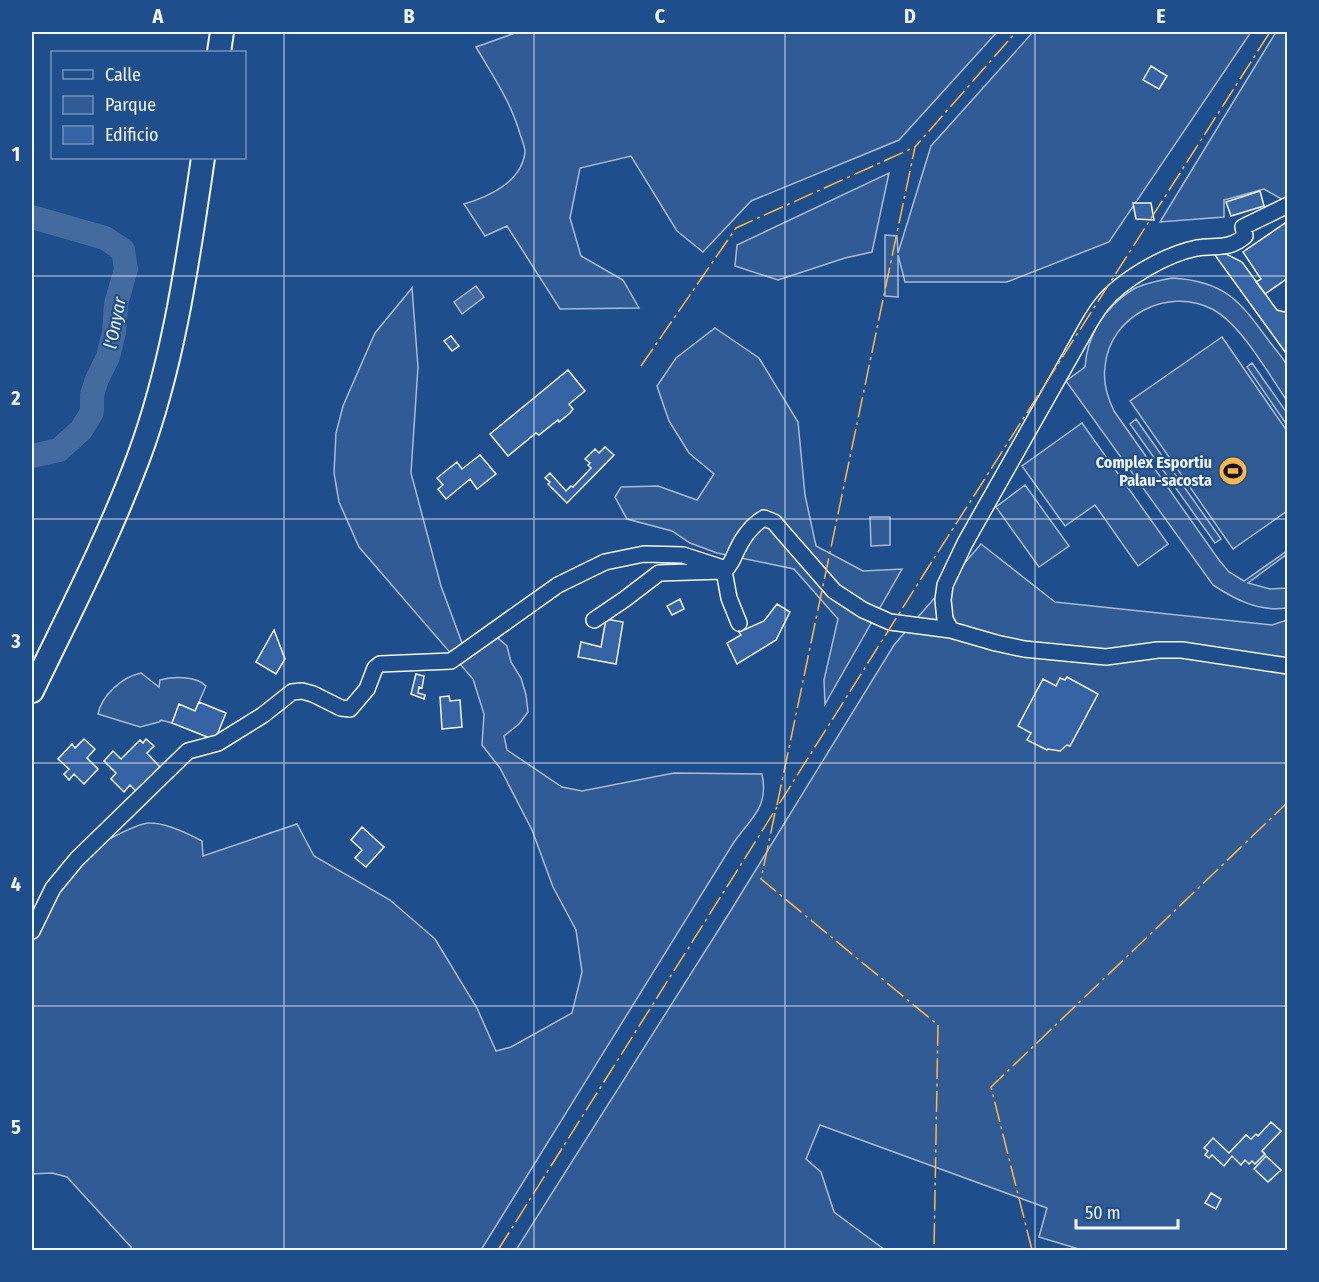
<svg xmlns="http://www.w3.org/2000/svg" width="1319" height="1282" font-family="'Fira Sans Condensed',sans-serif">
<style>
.green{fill:#305b95;stroke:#a8bbd7;stroke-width:1.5}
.water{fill:#446ba0;stroke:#a8bbd7;stroke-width:1.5}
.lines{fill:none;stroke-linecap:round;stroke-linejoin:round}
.river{stroke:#446ba0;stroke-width:24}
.building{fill:#3563a3;stroke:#f2f6ff;stroke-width:1.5}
.minor-casing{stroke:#f2f6ff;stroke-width:18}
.highway-casing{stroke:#f2f6ff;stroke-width:26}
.minor{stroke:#1f4e8c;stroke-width:15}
.highway{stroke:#1f4e8c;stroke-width:22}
.power{stroke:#ffb74d;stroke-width:1.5;stroke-dasharray:21 4.5 3 4.5;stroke-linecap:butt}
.grid{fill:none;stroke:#f2f6ff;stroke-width:1.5;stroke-opacity:0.55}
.labels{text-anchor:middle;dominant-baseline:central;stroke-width:4.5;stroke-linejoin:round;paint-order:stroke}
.poi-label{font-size:16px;font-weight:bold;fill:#f2f6ff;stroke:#1f4e8c;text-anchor:end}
.water-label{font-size:18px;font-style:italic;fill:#f2f6ff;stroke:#1f4e8c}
.neatline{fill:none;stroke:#f2f6ff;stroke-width:2}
.grid-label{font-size:20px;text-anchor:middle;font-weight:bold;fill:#f2f6ff}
</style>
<rect width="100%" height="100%" fill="#1f4e8c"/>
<path class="green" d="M518 32H997L899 140 751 201 703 252 677 231 631 156 580 168 570 218 581 256 623 280 639 308 560 309 507 226 485 236 464 204C488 197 522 182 525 152 525 147 522 140 520 134 511 102 493 76 476 47Z
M1033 32H1251L1109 242 1007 282H905L898 255V297L885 296V235L897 236 898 253 931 146Z
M1276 32H1287V199L1283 200 1264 189 1224 200V217L1160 222Z
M889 173 872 252 845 258 778 280 735 266 737 245Z
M1172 278C1225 281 1240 301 1269 341 1274 348 1285 359 1288 368 1290 377 1288 391 1287 401 1268 373 1241 324 1212 309 1168 286 1109 316 1105 367 1103 382 1107 397 1114 411L1219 560 1229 572 1244 581 1287 551V554L1248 583 1270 589 1287 588V608C1259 612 1236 600 1213 585L1066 381 1085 367C1087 335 1105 307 1132 290 1143 283 1159 281 1172 278Z
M412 288 418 367 411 473 441 586 465 651 492 633 507 646 511 662 521 678 526 695 528 712 519 724 504 736 507 750 562 787 582 791 674 773 762 774C769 807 752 817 734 842L481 1250H132L131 1247 67 1177 52 1173 32 1174V911L41 910C52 894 63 874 76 860 84 851 138 822 150 823 167 823 187 833 202 841L203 856 297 824 314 856 390 900 435 939 477 1008 496 1051 511 1047 572 1013 582 972 576 930 553 887 532 830 500 768 482 745 484 714 473 679 359 547 339 502 334 473 336 433 343 406 375 333Z
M715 328 759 358 798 422 805 495 816 546 863 571 902 569 825 704 824 680 838 619 794 569 717 553 690 543 672 531 627 519 615 497 621 487 658 486 697 500 714 474 689 453 669 421 657 386 676 358Z
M1222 337 1287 431V511L1233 549 1130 401Z
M1252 363 1287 413V425L1247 367Z
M1136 419 1221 539 1215 543 1130 424Z
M1082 423 1168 544 1138 566 1095 505 1065 526 1022 466Z
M1025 485 1069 546 1039 567 996 507Z
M870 517H890V545L871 546Z
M981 544 1055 602 1272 625 1287 620V1250H1082L1039 1237 1047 1208 820 1125 806 1159 821 1172 834 1212 885 1250H516L728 915 894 645Z
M141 673 159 687 160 680C172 676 197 676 206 686L195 711 180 705 172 723 161 720 159 722 140 727 98 714C102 695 122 677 141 673Z"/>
<path class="water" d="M476 286 484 297 462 314 454 302Z"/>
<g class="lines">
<path class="river" d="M32 217 105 238 123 250 126 269 116 304 114 332 108 357 97 379 92 395V412L81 430 59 450 32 456"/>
</g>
<path class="building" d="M1151 66 1167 76 1159 89 1143 80Z
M1260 191 1264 206 1231 216 1226 202Z
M1133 203H1151L1154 220 1136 219Z
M1288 221V278L1265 294 1256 282 1261 279 1243 252Z
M1212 251 1222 252 1242 262 1277 310 1284 312 1288 309V356Z
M451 336 459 346 452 351 444 341Z
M568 370 585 391 569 404 573 409 570 413 559 422 558 420 539 435 536 433 508 456 490 434Z
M605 447 614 455 567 503 548 484 550 482 545 478 550 473 566 491 571 486 573 487 591 468 588 465 590 463 585 459 595 449 599 453Z
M480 455 496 474 477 489 470 479 446 499 438 489 443 485 437 478 457 462 462 469Z
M680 599 684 609 672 615 667 606Z
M777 604 790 612 776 640 737 664 727 643 741 635 739 632 764 621Z
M606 619 623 622 616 664 578 657 581 642 601 647Z
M274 630 285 659 276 674 256 662Z
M416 674 424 676 422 688 419 687 418 693 425 695 424 699 411 694Z
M1067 677 1098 694 1070 746 1067 745 1060 751 1048 749 1047 750 1027 740 1031 733 1018 726 1043 679 1056 686 1060 678 1065 680Z
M449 696 450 701 460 700 462 727 442 729 440 697Z
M199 702 226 713 215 740 172 723 179 704 195 711Z
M84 739 95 749 87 758 98 769 84 784 74 774 69 780 64 774 69 769 58 759 72 744 75 748Z
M146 739 154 746 147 753 160 767 136 791 130 785 124 792 111 779 116 773 104 761 113 751 121 759 140 740 143 743Z
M362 827 384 847 366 867 355 858 362 850 351 840Z
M1271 1122 1281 1131 1262 1151 1265 1154 1255 1164 1252 1161 1249 1164 1245 1160 1241 1165 1232 1156 1224 1166 1212 1155 1209 1158 1205 1155 1208 1151 1204 1148 1213 1138 1229 1153 1246 1135 1251 1139 1256 1134 1258 1136Z
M1266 1156 1281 1170 1268 1182 1254 1169Z
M1211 1193 1221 1199 1216 1209 1205 1203Z"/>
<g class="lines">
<g class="minor-casing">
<path id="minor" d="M724 571 729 598 739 623
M594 620 625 599 659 573 722 571
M951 630 945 619 943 600 945 585 965 543 1082 336C1088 325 1094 314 1102 304 1121 280 1166 254 1197 248 1216 245 1229 250 1245 236L1243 227 1288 205
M32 931 53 888 77 859 188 751 218 743 263 715 292 692 302 691 313 694 341 708 350 709 367 689 375 668 380 664 451 661 558 585 605 562 644 554 683 555 726 569C731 564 733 559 736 552 742 539 752 525 764 518L774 522 779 528 834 591 863 610 890 622 951 630 996 643 1024 649 1106 657 1158 650H1182L1288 666"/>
</g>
<g class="highway-casing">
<path id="highway" d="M219 52 222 32
M32 691C69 614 108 539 138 459 174 363 188 259 203 158"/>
</g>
<use href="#minor" class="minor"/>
<use href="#highway" class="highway"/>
<path class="power" d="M641 366 736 228 915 147
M777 805 915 147 1016 32
M775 813 761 879 938 1025 934 1250
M498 1250 924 574 1270 32
M1032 1250 991 1087 1288 802"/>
</g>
<path class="grid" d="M284 32V1250M534 32V1250M785 32V1250M1035 32V1250M32 276H1288M32 519H1288M32 763H1288M32 1006H1288"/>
<defs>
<g id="stadium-disc" transform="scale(1.5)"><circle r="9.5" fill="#ffb74d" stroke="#1f4e8c"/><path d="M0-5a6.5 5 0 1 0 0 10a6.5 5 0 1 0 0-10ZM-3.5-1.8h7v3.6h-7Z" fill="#111"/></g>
</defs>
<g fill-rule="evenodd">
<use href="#stadium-disc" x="1233" y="471"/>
</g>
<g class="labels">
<g class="poi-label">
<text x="1212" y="462">Complex Esportiu<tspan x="1212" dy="18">Palau-sacosta</tspan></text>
</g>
<g class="water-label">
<text transform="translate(115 323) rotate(-79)">l'Onyar</text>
</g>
</g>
<rect width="1319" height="1282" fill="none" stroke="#1f4e8c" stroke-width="66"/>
<rect x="51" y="51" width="195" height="108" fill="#1f4e8c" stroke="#7391ba" stroke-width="1.5"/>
<rect x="63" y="70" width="30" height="9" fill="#1f4e8c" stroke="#7391ba" stroke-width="1.5"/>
<text x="105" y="81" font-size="18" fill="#f2f6ff">Calle</text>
<rect x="63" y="96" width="30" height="18" fill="#305b95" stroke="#7391ba" stroke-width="1.5"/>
<text x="105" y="111" font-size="18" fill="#f2f6ff">Parque</text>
<rect x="63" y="126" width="30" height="18" fill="#3563a3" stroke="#7391ba" stroke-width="1.5"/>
<text x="105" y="141" font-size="18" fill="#f2f6ff">Edificio</text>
<path d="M1076 1219v9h102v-9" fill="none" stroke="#f2f6ff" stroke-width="3"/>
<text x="1085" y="1219" font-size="18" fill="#f2f6ff" stroke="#1f4e8c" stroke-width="4.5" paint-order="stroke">50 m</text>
<rect x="33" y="33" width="1253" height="1216" class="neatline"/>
<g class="grid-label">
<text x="158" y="23">A</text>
<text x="409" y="23">B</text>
<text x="660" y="23">C</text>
<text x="910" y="23">D</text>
<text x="1161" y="23">E</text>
<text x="16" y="161">1</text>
<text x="16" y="405">2</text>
<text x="16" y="648">3</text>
<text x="16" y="891">4</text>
<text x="16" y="1134">5</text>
</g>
</svg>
